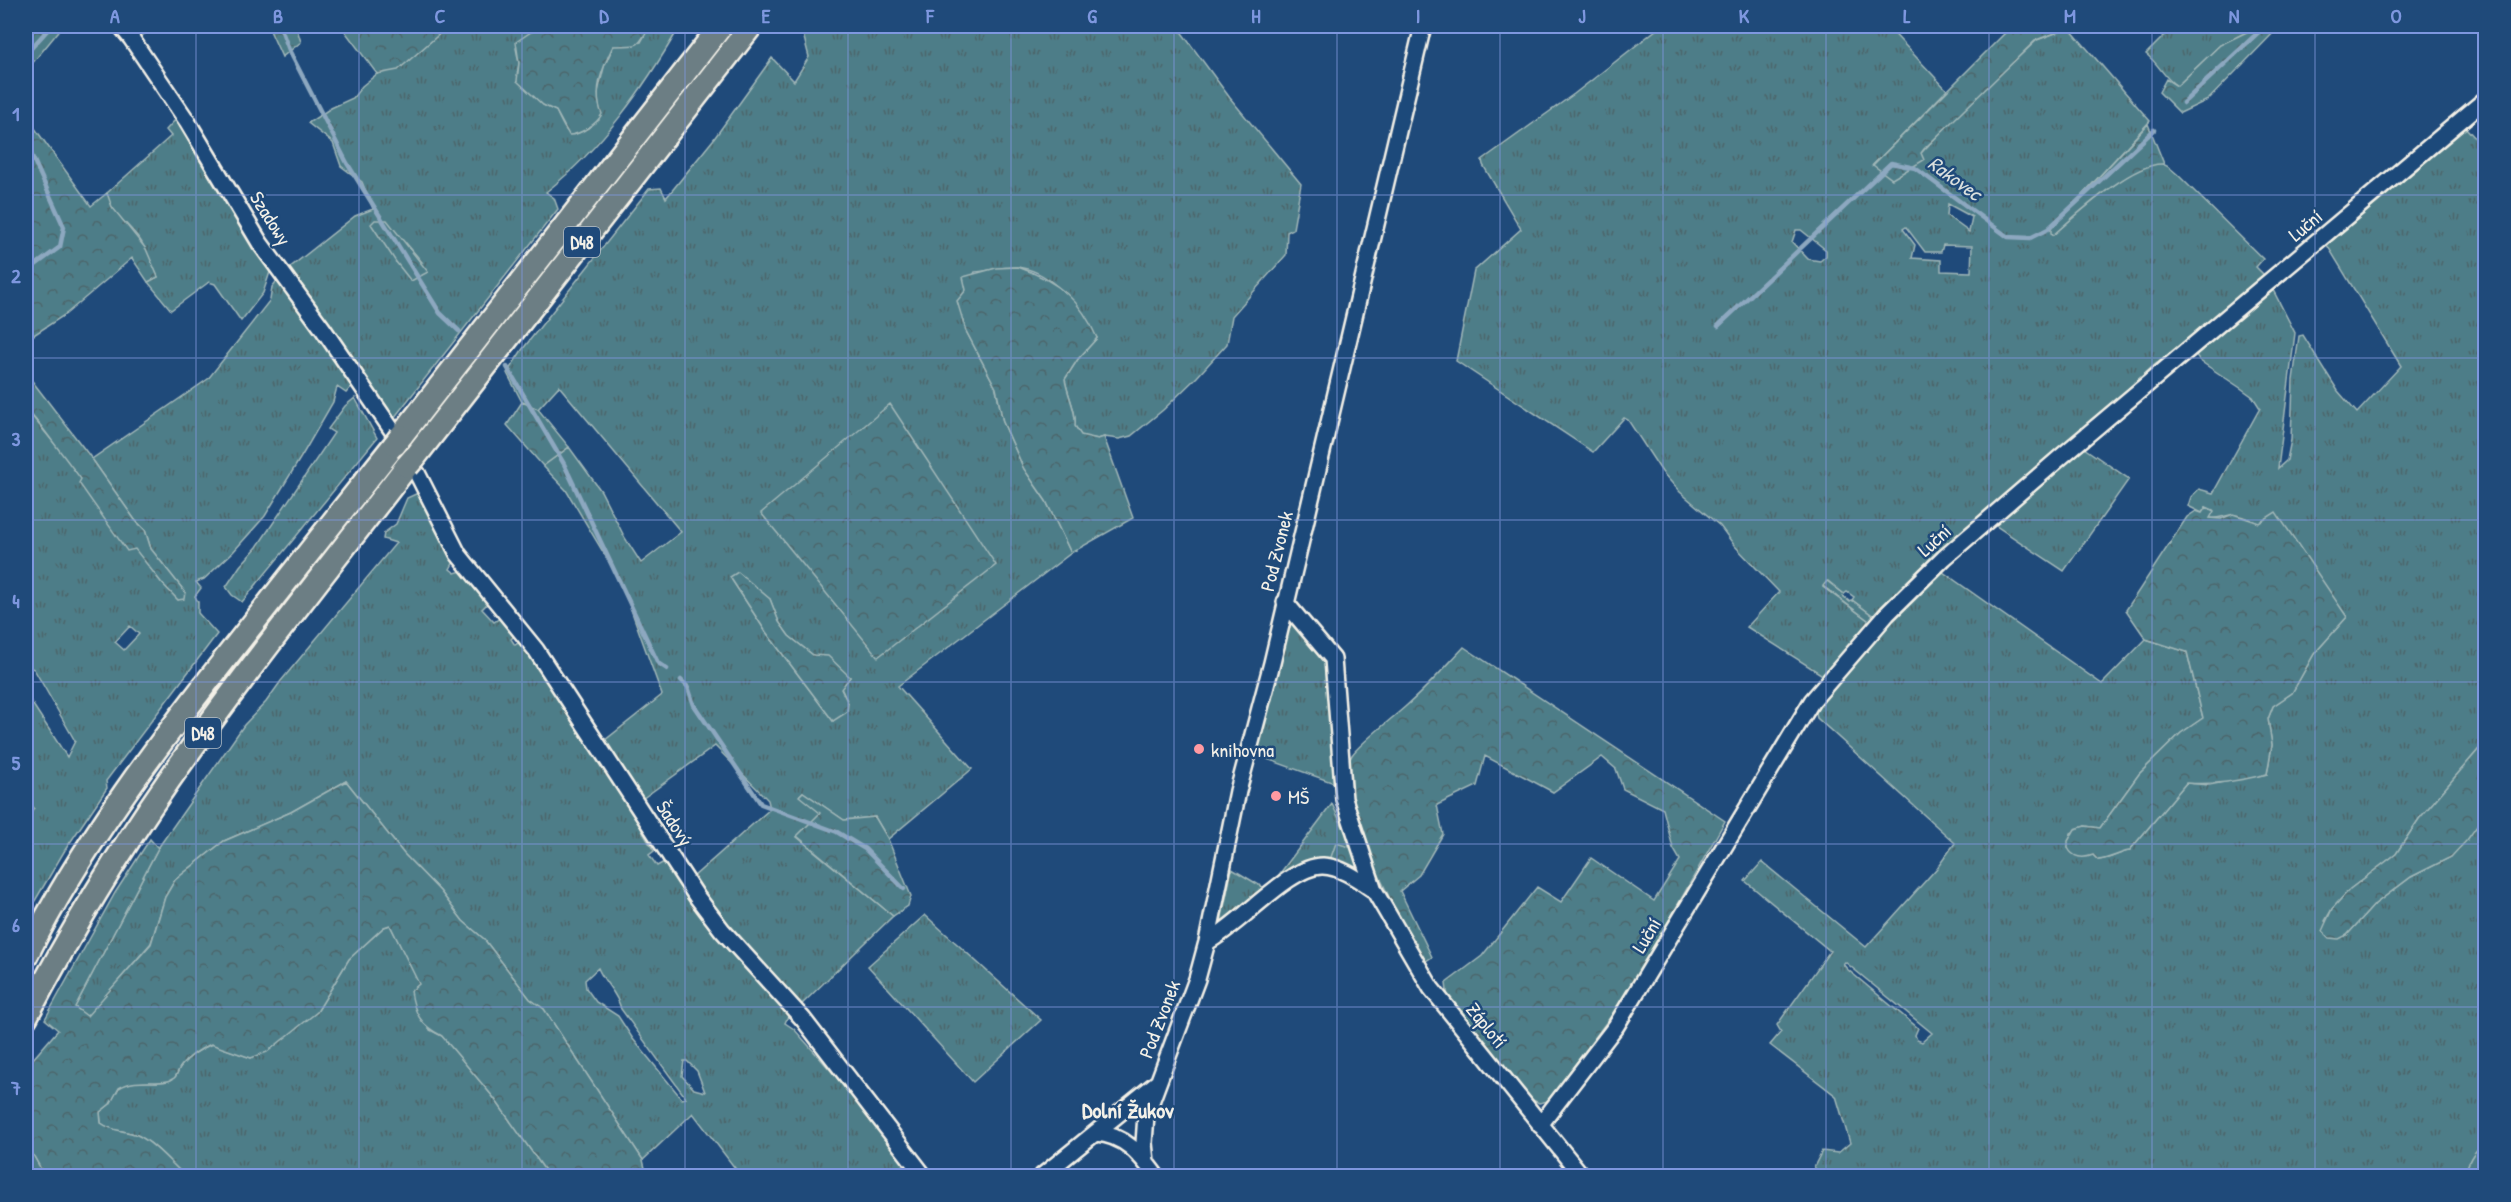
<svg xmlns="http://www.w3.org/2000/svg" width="2511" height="1202" font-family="'Patrick Hand',sans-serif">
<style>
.grass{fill:url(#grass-tufts);stroke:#a1b7b8;stroke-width:1.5;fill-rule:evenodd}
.forest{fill:url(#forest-crowns);stroke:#a1b7b8;stroke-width:1.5}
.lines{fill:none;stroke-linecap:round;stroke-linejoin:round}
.stream{stroke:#8da8c0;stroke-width:4.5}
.minor-casing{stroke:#f4f1e8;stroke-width:20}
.highway-casing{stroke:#f4f1e8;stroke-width:27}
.minor{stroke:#1f4a7a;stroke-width:15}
.highway{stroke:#6c7e84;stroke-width:22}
.highway-bridge-casing{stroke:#f4f1e8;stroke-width:27;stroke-linecap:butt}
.highway-bridge{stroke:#6c7e84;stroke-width:22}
.grid{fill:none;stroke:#7e97df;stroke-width:1.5;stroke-opacity:0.55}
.poi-dot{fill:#ff9aa2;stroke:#1f4a7a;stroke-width:2}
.labels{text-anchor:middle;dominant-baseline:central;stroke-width:5;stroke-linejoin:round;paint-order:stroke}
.shield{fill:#1f4a7a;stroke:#b4bfc7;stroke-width:1.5}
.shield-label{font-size:18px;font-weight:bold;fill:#f4f1e8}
.street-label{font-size:20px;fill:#f4f1e8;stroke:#1f4a7a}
.poi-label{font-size:20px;fill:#f4f1e8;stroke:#1f4a7a;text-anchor:start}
.water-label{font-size:21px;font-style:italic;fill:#dadfde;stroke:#1f4a7a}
.quarter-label{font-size:22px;font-weight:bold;fill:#f4f1e8;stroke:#1f4a7a}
.neatline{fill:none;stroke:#7e97df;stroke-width:2}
.grid-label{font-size:20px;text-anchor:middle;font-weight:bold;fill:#7e97df}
</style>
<defs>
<pattern id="grass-tufts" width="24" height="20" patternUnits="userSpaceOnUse" patternTransform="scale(1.5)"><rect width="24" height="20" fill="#4e7d88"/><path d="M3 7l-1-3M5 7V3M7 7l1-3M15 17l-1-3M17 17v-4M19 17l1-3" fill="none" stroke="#4c656a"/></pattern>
<pattern id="forest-crowns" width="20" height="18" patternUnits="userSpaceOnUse" patternTransform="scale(1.5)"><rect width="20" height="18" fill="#4e7d88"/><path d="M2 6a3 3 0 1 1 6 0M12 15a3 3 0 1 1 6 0" fill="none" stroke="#4c656a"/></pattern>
</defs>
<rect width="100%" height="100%" fill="#1f4a7a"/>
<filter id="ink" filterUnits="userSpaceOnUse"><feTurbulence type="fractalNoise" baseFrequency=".0167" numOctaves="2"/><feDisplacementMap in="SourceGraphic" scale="12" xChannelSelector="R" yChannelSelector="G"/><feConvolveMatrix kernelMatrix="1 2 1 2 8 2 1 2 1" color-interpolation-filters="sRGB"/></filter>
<g filter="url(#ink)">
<path class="grass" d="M129 26H159L139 37Z
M446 26H548L531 32 516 48 519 63 517 75 543 105 556 111C571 144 571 137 599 120L598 92 604 67 614 45 641 42 650 26H680C644 88 603 147 546 192L554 198 558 209 394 418 369 381 364 378 288 269 355 216 373 209 362 182 341 166 333 143 308 123 331 108 353 98 362 86 377 74 398 69 444 30ZM406 243 422 262H396Z
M801 26H1177L1230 98 1301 184 1293 229 1287 232 1286 255 1232 316 1227 344 1197 377 1163 410 1131 436 1119 439 1104 437 1098 439 1081 436 1075 426C1077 411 1067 394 1065 379L1078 359 1097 338C1077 310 1055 270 1016 267 1002 266 990 271 975 272L966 290V331L996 388 1003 422 1024 469 1046 501 1071 553 898 686 972 769 888 839 875 817 844 820 803 792 800 795 821 813 797 837 893 916 800 1006 725 927 692 878 770 809 768 800 715 746 642 799 604 741 662 695 621 582 566 490 543 466 569 447 601 491 625 538 641 563 681 532 559 386 538 409 522 402 507 373 522 350 649 189 661 188 666 198 713 140 772 58 794 81 809 57ZM730 577 770 599 779 622 789 636 813 655 850 677 841 688 848 703 833 721 766 632Z
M1661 26H1887L1947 90 1873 165 1921 153 1974 98 2037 40 2069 28 2150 121 2051 229 2053 235C2073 218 2133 164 2157 163 2165 163 2171 169 2177 174L2263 259 2256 267 2265 276 2152 367 1876 618 1852 600 1854 597 1847 592 1844 594 1828 581 1823 587 1872 623 1824 676 1747 627 1779 592 1734 545 1720 526 1680 492 1662 472 1628 420 1624 418 1593 452 1456 361 1474 271 1521 229 1483 165 1482 160 1574 94ZM1948 204 1972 217 1969 232 1947 216ZM1906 227 1925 252H1941L1943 245 1972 246 1971 272 1941 271V260L1912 258 1915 245 1903 229ZM1796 230H1801L1826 250V256L1820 261 1808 259 1792 242Z
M2174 26H2259L2220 45 2177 86C2164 78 2159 64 2146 54Z
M174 121 183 124 271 269 263 293 241 321 215 284 209 282 171 310 148 282 158 277C152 266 148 254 142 243 132 226 109 213 107 193L171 136 166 130Z
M2466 128 2486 150 2485 742 2419 819 2396 854 2350 889 2332 909 2325 921 2347 935 2375 904 2411 877 2451 857 2485 815V1141C2475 1152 2466 1160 2467 1176H1822L1814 1167 1822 1151 1838 1153 1850 1143 1836 1096 1770 1045 1781 1032 1777 1025 1830 951 1745 881 1762 862 1866 947 1937 868 1955 843 1817 718 1815 709 1903 608 1940 570 2102 684 2146 639 2187 652 2203 718 2181 733 2139 774 2100 828 2085 826 2071 833 2068 848 2093 855 2098 860C2110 859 2118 853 2129 851L2186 783 2209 785 2267 774 2272 745 2268 719 2273 706 2292 693 2314 654 2347 617C2324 584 2278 523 2236 515 2228 513 2219 520 2210 518L2213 510 2206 507 2202 513 2188 506 2191 497 2199 489 2213 493 2260 408 2253 397 2242 389 2200 361 2194 352 2272 288 2295 333 2278 468 2287 460 2291 440 2293 380 2299 336 2303 335 2338 391 2357 413 2401 366 2327 245ZM1845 962 1932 1033 1922 1042 1917 1040 1915 1035 1918 1028 1847 969 1843 964Z
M279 278 354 384 346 393 337 387 333 402 304 452 265 516 233 552 204 579 196 582 201 588 195 596 198 602V613L217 634 106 781 107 788 65 850 26 916V822L34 808 26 798V694L67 757 75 741 34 669 26 666V409L59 449 161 582 178 600 185 592 151 549 145 530 135 520 92 459 208 379 270 300 272 287ZM130 626 139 634 124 650 115 642Z
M355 398 377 438 242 602 232 595 226 587 240 566 257 547 334 433 328 429 345 406Z
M2081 446 2129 479 2064 571 1993 524Z
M418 493 455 560 450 569 455 573 465 570 490 601 482 609 494 622 503 616 517 633 511 639 515 645 523 640 639 820 642 831 654 851 649 855 657 866 666 861 712 929 789 1014 785 1023 794 1029 856 1099 906 1162 890 1176H741L693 1113 643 1160 544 1009 530 999 484 939 463 921 440 891 404 854 346 781 291 812 224 841 175 880 165 897 151 943 87 1017 75 1007 158 848 244 725 266 702 281 681 396 543 383 539 384 533 396 524 407 498ZM598 968C604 983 617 992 621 1009L686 1098 682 1099 633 1039 618 1016 596 1002 586 988 585 980ZM684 1061H687L697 1071 705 1092 694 1089 682 1076Z
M1293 621 1323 655 1329 670 1334 783 1256 755 1279 671 1289 623Z
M1332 804 1353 848 1330 860 1307 862 1294 867 1275 880Z
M1232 869 1264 888 1231 920 1220 926Z
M925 915 1041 1020 973 1082 868 966Z
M390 925 420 985 430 1030 442 1036 494 1098 549 1176H185C172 1164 153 1142 137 1135 124 1130 113 1132 101 1123L100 1112 110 1104 119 1087C138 1076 164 1087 174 1078 177 1076 178 1069 181 1066 189 1056 200 1049 212 1044L251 1058 317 1012 349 959 384 927Z
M26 1142 45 1176H26Z"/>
<path class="forest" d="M37 26H63L26 71V42Z
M268 26H296L301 42 282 57Z
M341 26H446L444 30 398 70 377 74Z
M548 26H650C636 50 640 45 613 46 603 67 592 91 602 114 597 124 580 135 569 135L556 111 543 105 517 81 519 63 516 42 531 32Z
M2012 26H2070L2069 28 2036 40 1924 149 1921 153 1924 160 1892 179 1873 165Z
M2259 26H2280L2208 100 2180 113 2159 92 2166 79 2177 86 2220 45Z
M26 116 91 206 107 193 112 207 146 249 158 277 148 282 132 258 66 314 26 340V200L28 185 26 166Z
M2148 124 2164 164C2134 161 2076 215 2053 235L2051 234V229Z
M375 220H387L428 272 411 281 396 262 371 224Z
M1018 267C1058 281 1081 300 1097 338L1078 359 1065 379C1067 395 1077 411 1075 426L1081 435 1098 439 1104 437 1133 518 1071 553 1046 501 1024 469 1003 422 996 388 966 331 957 301 966 290 963 277 996 268Z
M26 373 92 459 135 520 145 530 151 549 185 592 184 599 178 600 161 582 135 549 127 551 79 483 81 479 41 426 26 409Z
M522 402 538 409 569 447 543 466 507 425Z
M890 404 996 565 878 657 761 513Z
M2206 507 2214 511 2210 518 2221 519 2233 514 2259 523 2276 512 2347 617 2314 654 2292 693 2273 706 2268 719 2272 745 2267 774C2239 781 2215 785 2186 783L2129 851C2118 853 2110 859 2098 860L2093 855C2083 859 2073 858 2068 848V841L2075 829 2085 826 2100 828 2139 774 2181 733 2203 718 2187 652 2146 639 2126 610 2187 517 2196 511 2202 513Z
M738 572 770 599 779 622 789 636 813 655 828 656 850 677 841 689 848 703 847 712 833 721 766 632 730 577Z
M1827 581 1844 594 1843 596 1850 602 1852 600 1876 618 1872 623 1823 586Z
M1464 647 1725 821 1628 993 1548 1101 1539 1103 1526 1097 1448 999 1446 983 1482 956 1537 887 1561 902 1591 858 1654 901 1680 860 1673 848 1663 809 1623 789 1616 769 1602 757 1553 792 1485 756 1477 786 1437 805 1443 834 1419 875 1400 891 1432 957 1423 963C1404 927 1329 791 1352 755 1359 744 1394 717 1406 706 1427 688 1445 667 1464 647Z
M2485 742V815L2467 840 2451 857 2411 877 2375 904 2347 935 2339 939 2329 938 2322 931 2332 909 2350 889 2396 854 2419 819Z
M346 781 404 854 440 891 463 921 484 939 530 999 544 1009 643 1160 647 1176H549L494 1098 442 1036C421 1026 414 1013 411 991L419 984 390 925 384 927 349 959 317 1012 267 1052 251 1058 211 1044C200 1049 189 1056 181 1066 178 1069 177 1076 174 1078 163 1087 138 1076 119 1088L110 1104 100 1112 101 1123C113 1132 124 1130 137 1135 153 1142 172 1164 185 1176H45L26 1142V1072L33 1059 58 1030 45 1019 115 893 150 839 158 848 75 1007 87 1016 151 944 165 897 175 880 224 841 291 812Z
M803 792 844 820 875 817 888 839 911 896 908 906 893 916 797 836 820 813 799 796Z
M1336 843 1353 848 1361 870 1330 860Z
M2485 1141V1176H2467C2466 1160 2475 1152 2485 1141Z"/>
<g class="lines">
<path class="stream" d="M280 26 289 50 347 163 440 313 459 331
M26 54 51 26
M2183 103 2265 26
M26 143 64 227 60 247 26 272
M1718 326 1891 163 1915 168 2008 237 2030 238 2048 229 2154 130
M507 367 564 464 658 663 667 669
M681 680 688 687 694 705 761 804 837 832 865 849 904 889"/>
<g class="minor-casing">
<path id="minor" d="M121 26 131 38 187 121 260 243 323 329 392 430
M417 473 458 554 536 650 697 897 722 930 803 1019 924 1176
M1285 602 1333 659 1344 799 1374 890 1431 988 1582 1176
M1207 942C1240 925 1290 865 1323 866 1342 867 1359 880 1374 890
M1540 1125 1616 1026 1812 701 1887 614 1944 558 2062 456 2486 99
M1096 1133C1125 1135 1140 1154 1156 1176
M1146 1162 1144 1143 1146 1115 1197 979 1207 942 1238 791 1272 663 1423 26
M1042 1176 1158 1082"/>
</g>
<g class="highway-casing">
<path id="highway" d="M401 436 721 26
M414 458 751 26
M26 956C83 842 161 740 240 640 291 575 343 509 395 444
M26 1017C69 935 116 856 169 780 244 673 327 570 407 466"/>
</g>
<use href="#minor" class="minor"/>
<use href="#highway" class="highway"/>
<g class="highway-bridge-casing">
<path id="highway-bridge" d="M395 444 401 436
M407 466 414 458"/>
</g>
<use href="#highway-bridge" class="highway-bridge"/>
</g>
</g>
<path class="grid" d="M196 26V1176M359 26V1176M522 26V1176M685 26V1176M848 26V1176M1011 26V1176M1174 26V1176M1337 26V1176M1500 26V1176M1663 26V1176M1826 26V1176M1989 26V1176M2152 26V1176M2315 26V1176M26 195H2486M26 358H2486M26 520H2486M26 682H2486M26 844H2486M26 1007H2486"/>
<g class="poi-dot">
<circle cx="1199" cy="749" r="6"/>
<circle cx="1276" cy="796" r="6"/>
</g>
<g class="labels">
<g class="shield">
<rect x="564" y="227" width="36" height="30" rx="4.5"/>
<rect x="185" y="718" width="36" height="30" rx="4.5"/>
</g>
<g class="shield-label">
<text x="582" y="242">D48</text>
<text x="203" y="733">D48</text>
</g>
<g class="street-label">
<text transform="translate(271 218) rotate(58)">Szadowy</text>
<text transform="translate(2305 225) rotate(-40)">Luční</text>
<text transform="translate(1934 540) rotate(-42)">Luční</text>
<text transform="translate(1276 551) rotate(-76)">Pod Zvonek</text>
<text transform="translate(675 823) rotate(57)">Šadový</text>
<text transform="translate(1646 935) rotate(-59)">Luční</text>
<text transform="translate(1159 1019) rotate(-69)">Pod Zvonek</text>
<text transform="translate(1487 1025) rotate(51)">Záplotí</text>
</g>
<g class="poi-label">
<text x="1211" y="749">knihovna</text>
<text x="1288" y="796">MŠ</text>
</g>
<g class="water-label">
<text transform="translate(1955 178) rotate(36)">Rakovec</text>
</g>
<g class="quarter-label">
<text x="1128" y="1110">Dolní Žukov</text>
</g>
</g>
<rect width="2511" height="1202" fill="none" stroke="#1f4a7a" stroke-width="66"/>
<rect x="33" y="33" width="2445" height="1136" class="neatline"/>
<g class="grid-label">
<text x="115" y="23">A</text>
<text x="278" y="23">B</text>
<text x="440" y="23">C</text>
<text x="604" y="23">D</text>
<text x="766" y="23">E</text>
<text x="930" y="23">F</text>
<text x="1092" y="23">G</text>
<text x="1256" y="23">H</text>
<text x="1418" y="23">I</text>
<text x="1582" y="23">J</text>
<text x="1744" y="23">K</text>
<text x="1907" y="23">L</text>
<text x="2070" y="23">M</text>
<text x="2234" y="23">N</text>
<text x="2396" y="23">O</text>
<text x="16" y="121">1</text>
<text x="16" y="283">2</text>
<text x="16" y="446">3</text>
<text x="16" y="608">4</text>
<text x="16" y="770">5</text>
<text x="16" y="932">6</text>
<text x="16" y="1095">7</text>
</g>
</svg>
